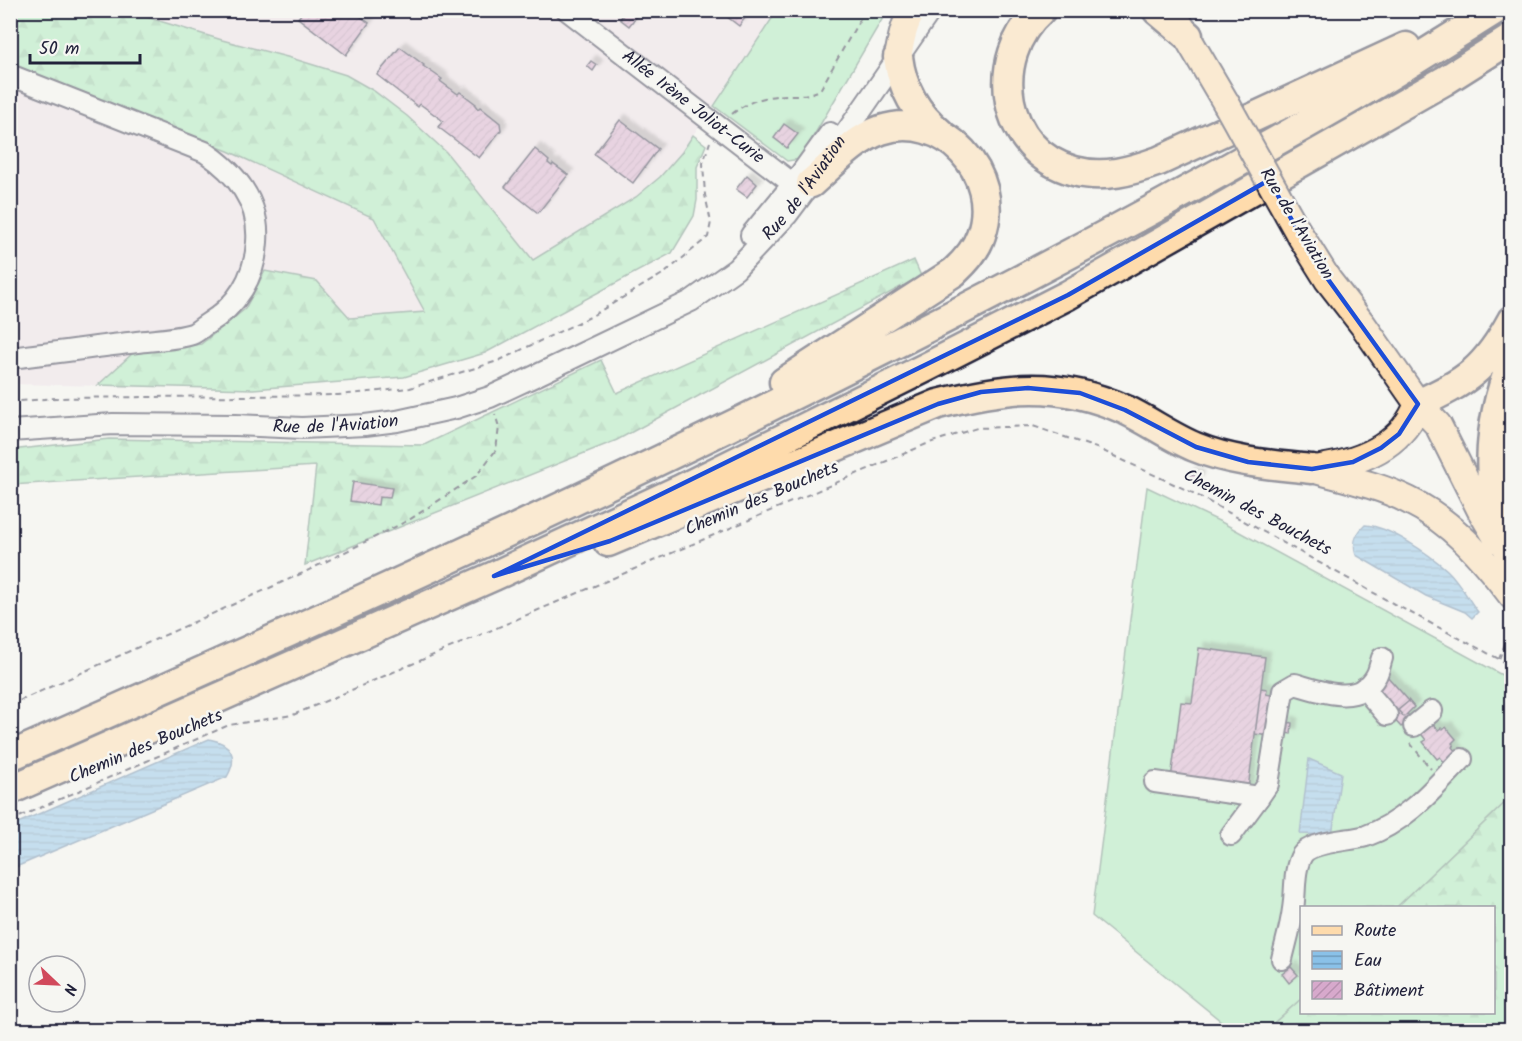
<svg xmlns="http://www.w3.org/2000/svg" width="1522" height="1041" font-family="Kalam,sans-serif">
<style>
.built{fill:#eddfe7}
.grass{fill:#a2e8b5;stroke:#628578;stroke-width:1.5}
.forest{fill:url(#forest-firs);stroke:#628578;stroke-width:1.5}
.water{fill:url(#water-rules);stroke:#6081a3;stroke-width:1.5}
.building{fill:url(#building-hatch);stroke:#22223b;stroke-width:1.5;filter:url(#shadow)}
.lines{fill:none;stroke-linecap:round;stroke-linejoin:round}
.minor-casing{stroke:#22223b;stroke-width:24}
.major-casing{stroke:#22223b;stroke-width:30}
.highway-casing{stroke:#22223b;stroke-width:33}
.path{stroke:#22223b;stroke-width:2;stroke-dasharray:6 4.5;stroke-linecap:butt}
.minor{stroke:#f6f6f2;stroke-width:20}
.major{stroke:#fedbac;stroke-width:26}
.highway{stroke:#fedbac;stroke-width:28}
.major-bridge-casing{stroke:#22223b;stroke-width:30;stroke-linecap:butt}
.major-bridge{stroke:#fedbac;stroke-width:26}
.marked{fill:none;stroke:#1d4ed8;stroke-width:4.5;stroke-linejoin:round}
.labels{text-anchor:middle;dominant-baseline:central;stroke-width:5;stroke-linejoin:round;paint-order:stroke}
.street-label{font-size:18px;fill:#22223b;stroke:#f6f6f2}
</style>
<defs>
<pattern id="forest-firs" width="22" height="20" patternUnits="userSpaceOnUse" patternTransform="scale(1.5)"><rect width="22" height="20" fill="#a2e8b5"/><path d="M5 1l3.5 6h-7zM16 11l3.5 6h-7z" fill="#8bc79d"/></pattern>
<pattern id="water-rules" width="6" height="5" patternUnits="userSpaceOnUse" patternTransform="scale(1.5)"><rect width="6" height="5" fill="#8ac1e8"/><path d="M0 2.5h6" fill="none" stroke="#709cbd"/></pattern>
<pattern id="building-hatch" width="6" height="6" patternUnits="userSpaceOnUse" patternTransform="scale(1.5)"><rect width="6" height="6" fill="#d7a9cc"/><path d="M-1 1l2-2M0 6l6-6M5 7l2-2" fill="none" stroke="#b891b0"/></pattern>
<filter id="shadow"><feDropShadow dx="5.5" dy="-5.5" stdDeviation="1.5" flood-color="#0004"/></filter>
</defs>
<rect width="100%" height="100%" fill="#f6f6f2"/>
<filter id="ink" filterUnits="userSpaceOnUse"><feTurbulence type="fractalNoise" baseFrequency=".0167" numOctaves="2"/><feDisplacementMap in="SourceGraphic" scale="12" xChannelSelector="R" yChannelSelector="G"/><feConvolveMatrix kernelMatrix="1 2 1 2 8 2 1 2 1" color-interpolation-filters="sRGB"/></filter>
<g filter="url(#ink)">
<path class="built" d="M10 11H777L693 135 706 145 697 167V200L694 216 672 253 485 353 404 377 253 389 11 384Z"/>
<path class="grass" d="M777 11H887L800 159 787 161 714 106Z
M1147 487 1223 523 1511 680V797L1397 907 1302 908 1301 999 1266 1030H1232L1092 916Z"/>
<path class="forest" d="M10 11H132L143 16 222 40 291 58 346 75 374 91 407 116 446 152 533 260 636 197 660 177 682 152 693 135 706 145 697 167V200L694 216 672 253 485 353 404 377 253 389 98 385 133 353 201 344 245 309 265 271 317 281 350 318 425 312 374 218 228 151 11 68Z
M914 260 921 276 617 440 305 565 316 466 11 485V450L109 439 424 445 601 360 617 393Z
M1511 797V1030H1266L1301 999 1302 1012H1494V908L1397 907Z"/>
<path class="water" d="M1365 525C1389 526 1429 554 1447 570 1459 581 1468 599 1478 612L1472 618 1465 612 1426 596 1356 555C1352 543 1355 534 1365 525Z
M209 739C231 743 239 756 227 777L11 869V826Z
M1309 759 1341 773 1332 835 1300 834Z"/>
<path class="building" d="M179 10H194L189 18Z
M304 10H352L369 23 346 55 298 18Z
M626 10 636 17 629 26 620 19Z
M718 10H751L739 26Z
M400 47 424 65 423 66 442 79 440 81 458 94 460 92 476 104 475 105 478 109 480 107 500 123 501 130 479 158 438 127 443 121 420 104 418 107 377 75Z
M591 61 597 65 593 71 587 66Z
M620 120 658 149 633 183 594 154Z
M784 124 798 134 787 148 774 138Z
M535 149 549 161 548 163 552 166 553 164 568 175 538 213 505 187Z
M747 175 757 184 747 197 736 189Z
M1190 473 1199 477 1197 482 1188 478Z
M353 482 392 488 390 498 379 497 378 505 350 501Z
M1199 648 1265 657 1248 789 1171 779 1181 702 1192 703Z
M1387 676 1409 701 1396 712 1374 687Z
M1261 688 1267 689 1266 694 1275 696 1270 736 1255 734Z
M1409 701 1414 707 1404 717 1398 710Z
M1398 710 1404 717 1407 714 1411 718 1401 727 1391 716Z
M1431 721 1438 730 1441 728 1443 730 1446 727 1456 739 1452 743 1454 745 1452 747 1457 753 1445 763 1440 757 1437 759 1423 742 1426 740 1419 731Z
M1287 722 1292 723 1291 734 1285 733Z
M1291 967 1298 975 1289 983 1282 974Z"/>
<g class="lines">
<g class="minor-casing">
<g id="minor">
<path id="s1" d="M567 10 793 184 794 196"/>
<path d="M10 75 205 152C236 173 260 202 257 242 255 277 237 306 207 324 202 327 197 332 192 334 177 339 153 340 137 342 95 347 53 353 10 358"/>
<path d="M751 235 793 184 830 133"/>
<path id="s2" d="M10 431 113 424 236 425 302 428 365 425 397 421 456 408 490 397 533 377 691 301 736 269 787 215 811 183 931 10"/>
<path d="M1364 688 1387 715"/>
<path d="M1414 726 1432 711"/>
<path d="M1155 782 1259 797 1268 784 1283 691 1295 684C1320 691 1359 707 1376 676 1379 671 1380 664 1382 658"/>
<path d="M1231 835 1259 797"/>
<path d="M1282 959C1286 942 1291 926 1293 909 1296 892 1293 870 1302 855 1311 841 1349 841 1366 836 1406 822 1434 788 1462 759"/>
</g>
</g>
<g class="major-casing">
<path id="major" d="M1176 18 1226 103
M898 57C901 41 904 23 913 10
M1298 232 1328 280 1363 325 1418 404 1438 425 1481 511 1498 540
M1320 468C1361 462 1402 446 1418 404
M1312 469C1344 478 1378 485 1408 500 1452 521 1483 558 1512 596"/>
</g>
<g class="highway-casing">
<path id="highway" d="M1041 10C987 58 1001 151 1074 171 1104 179 1131 171 1159 161L1406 47
M1157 10 1188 36
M898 57C902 89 916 113 941 134
M1512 362C1486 425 1483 496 1512 559
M784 382 954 272C966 261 976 250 981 235 1003 174 943 109 881 130 853 140 832 165 811 183
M1418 404C1467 381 1485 370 1512 320
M608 542 938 404C1006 386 1059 380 1126 410 1149 421 1171 437 1195 447 1231 462 1273 465 1312 469
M10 756C467 556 920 347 1352 98 1400 70 1447 40 1495 10
M10 790 494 576 679 490 927 367 1068 295 1444 81 1512 38"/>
</g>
<path class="path" d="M732 114C749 100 769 95 791 95 803 95 809 95 820 90L865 10
M10 402 56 398 338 395 410 388 498 361 590 317 666 272 708 237 711 222 705 195 703 163 710 142
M1499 659 1507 639 1512 635
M10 705 305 572 409 520 476 476 496 450 499 427 495 414
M1410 743 1431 769
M10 821 229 725 293 715 929 443 977 428 1033 426 1099 449 1195 494 1394 604 1499 659 1512 668"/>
<use href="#minor" class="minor"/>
<use href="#major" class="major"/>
<use href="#highway" class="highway"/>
<g class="major-bridge-casing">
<path id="major-bridge" d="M1226 103 1298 232"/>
</g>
<use href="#major-bridge" class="major-bridge"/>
</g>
</g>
<path d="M0 0H1522V1041H0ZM1269 180 1317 264 1418 404 1399 434 1381 448 1353 462 1312 469 1248 462 1196 447 1125 410 1080 393 1028 388 981 392 938 404 610 541 494 576 1068 295Z" fill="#f6f6f2" fill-opacity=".55" fill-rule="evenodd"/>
<path class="marked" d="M1269 180 1317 264 1418 404 1399 434 1381 448 1353 462 1312 469 1248 462 1196 447 1125 410 1080 393 1028 388 981 392 938 404 610 541 494 576 1068 295Z"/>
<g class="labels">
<g class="street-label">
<text stroke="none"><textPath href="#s1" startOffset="159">Allée Irène Joliot-Curie</textPath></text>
<text stroke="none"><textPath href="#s2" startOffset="868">Rue de l'Aviation</textPath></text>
<text transform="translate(1296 224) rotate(59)">Rue de l'Aviation</text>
<text stroke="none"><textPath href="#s2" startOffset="326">Rue de l'Aviation</textPath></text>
<text transform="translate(762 499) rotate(-23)">Chemin des Bouchets</text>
<text transform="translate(1257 513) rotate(28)">Chemin des Bouchets</text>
<text transform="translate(146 747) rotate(-23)">Chemin des Bouchets</text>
</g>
</g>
<rect width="1522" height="1041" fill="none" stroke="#f6f6f2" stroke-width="36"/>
<rect x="18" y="18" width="1486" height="1005" fill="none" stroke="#22223b" stroke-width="2" filter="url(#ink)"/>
<rect x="1300" y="906" width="195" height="108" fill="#f6f6f2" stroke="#a1a1a9" stroke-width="1.5"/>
<rect x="1312" y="926" width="30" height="9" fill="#fedbac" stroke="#a1a1a9" stroke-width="1.5"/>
<text x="1354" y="936" font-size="18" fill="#22223b">Route</text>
<rect x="1312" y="951" width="30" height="18" fill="url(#water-rules)" stroke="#a1a1a9" stroke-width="1.5"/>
<text x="1354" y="966" font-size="18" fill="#22223b">Eau</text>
<rect x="1312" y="981" width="30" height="18" fill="url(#building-hatch)" stroke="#a1a1a9" stroke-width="1.5"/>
<text x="1354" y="996" font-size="18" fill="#22223b">Bâtiment</text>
<g transform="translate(57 984) rotate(113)"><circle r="28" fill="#f6f6f2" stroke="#a1a1a9" stroke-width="1.5"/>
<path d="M0-4.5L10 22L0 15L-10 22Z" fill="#d1495b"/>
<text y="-9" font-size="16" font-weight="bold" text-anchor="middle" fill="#22223b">N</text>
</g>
<path d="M30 54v9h110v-9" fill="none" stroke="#22223b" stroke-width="3"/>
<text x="39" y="54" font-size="18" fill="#22223b" stroke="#f6f6f2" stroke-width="4.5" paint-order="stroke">50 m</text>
</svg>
